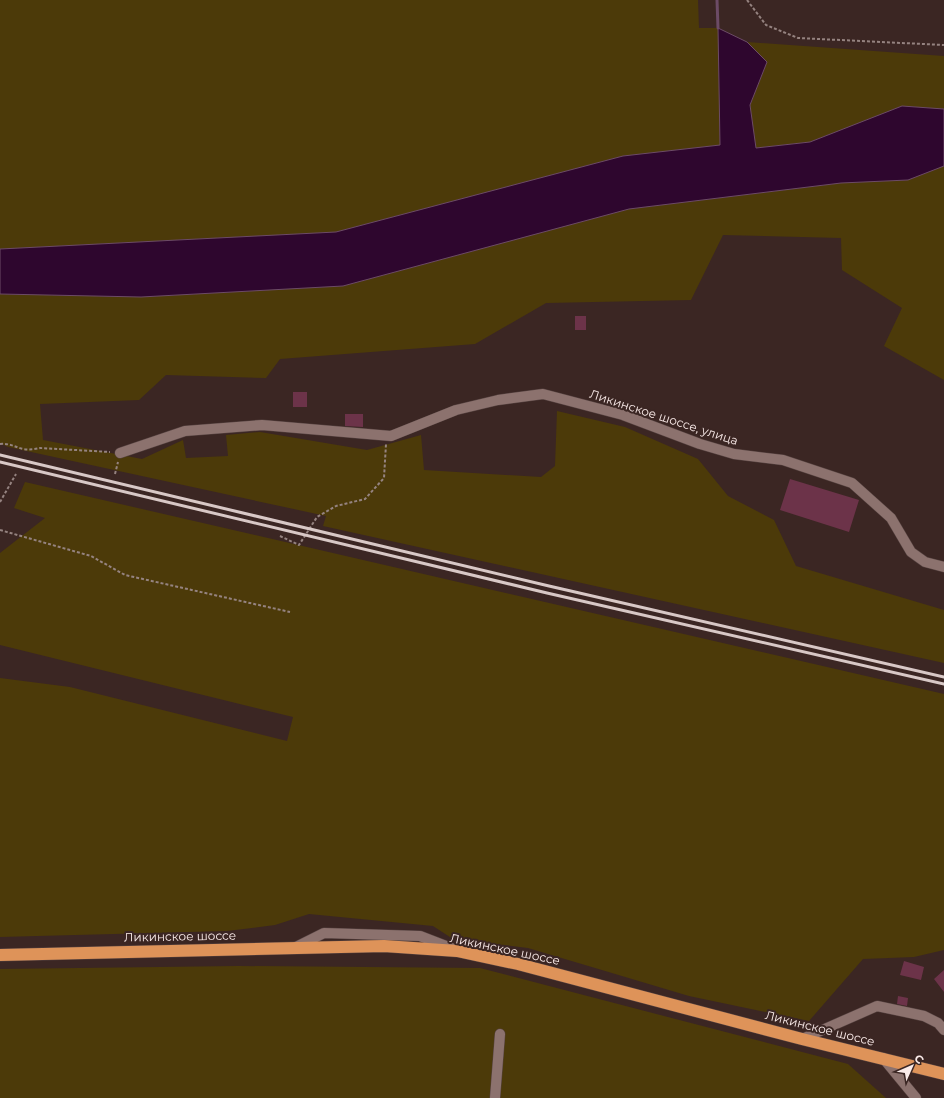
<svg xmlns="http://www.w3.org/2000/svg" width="944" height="1098" font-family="Montserrat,sans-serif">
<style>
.green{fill:#4c3a09}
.water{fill:#2e062e;stroke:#6c4b66}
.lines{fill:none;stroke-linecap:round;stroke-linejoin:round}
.stream{stroke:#6c4b66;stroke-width:3}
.building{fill:#6c3349}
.minor-casing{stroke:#564341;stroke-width:11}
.highway-casing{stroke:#564341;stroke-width:13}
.path{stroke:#958380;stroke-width:2;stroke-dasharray:3 2;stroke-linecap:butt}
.minor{stroke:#8c726e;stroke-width:10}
.highway{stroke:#de9359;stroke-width:12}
.rail{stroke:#d8c8c6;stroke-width:3}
.labels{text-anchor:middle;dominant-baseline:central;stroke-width:4;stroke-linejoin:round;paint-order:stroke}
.street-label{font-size:12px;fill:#fbecea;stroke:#3b2623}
</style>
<rect width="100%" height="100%" fill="#3b2623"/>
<path class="green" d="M0 0H698L699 28H718L720 145 623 156 336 232 0 249Z
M747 42 944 56V109L902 106 810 142 756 148 750 105 767 62Z
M944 166V380L884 346 902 308 842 270 841 238 723 235 691 300 546 303 475 344 280 359 266 378 166 375 139 400 40 404 43 440 142 459 183 440 186 458 228 456 226 435 260 432 367 450 421 435 424 470 541 477 555 466 557 411 625 427 698 459 728 496 774 520 796 566 944 610V663L323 526 326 516 8 447 0 443V294L141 297 343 286 629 209 841 183 908 180Z
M25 482 944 694V950L914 957 863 959 809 1021 689 996 528 948 453 939 433 926 309 914 275 925 227 931 0 937V678L70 687 287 741 293 717 0 645V553L45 518 14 508Z
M239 966 480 968 848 1064 886 1098H0V969Z"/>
<path class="water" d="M718 28 747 42 767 62 750 105 756 148 810 142 902 106 944 109V166L908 180 841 183 629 209 343 286 141 297 0 294V249L336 232 623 156 720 145Z"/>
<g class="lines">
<path class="stream" d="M717 0 718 28"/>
</g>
<path class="building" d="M575 316H586V330H575Z
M293 392H307V407H293Z
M345 414H363V427L345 426Z
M790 479 859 500 849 532 780 510Z
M904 961 924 967 921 980 900 975Z
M944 970V992L934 979Z
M898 996 908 998 907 1006 897 1004Z"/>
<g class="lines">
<g class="minor-casing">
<path id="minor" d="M120 453 185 431 262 425 391 436 456 410 498 400 543 394 623 415 700 444 734 454 783 460 852 483 891 518 911 552 925 562 944 567
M296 947 324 933 420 936 451 948
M802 1039 877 1006 924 1016 938 1023 944 1030
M883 1058 916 1098
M495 1098 500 1034"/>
</g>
<g class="highway-casing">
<path id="highway" d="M0 955 384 946 457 951 518 964 802 1039 944 1074"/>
</g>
<path class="path" d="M747 0 766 25 798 38 944 45
M0 444C9 443 15 447 23 449 29 450 35 449 40 448L110 452
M115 474 118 462
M0 502 16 474
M0 530 91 556 125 575 290 612
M280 536 299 545 317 517 336 506 365 499 384 478 386 444"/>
<use href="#minor" class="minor"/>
<use href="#highway" class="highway"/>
<path class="rail" d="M0 455 549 586 944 677
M0 462 547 593 944 684"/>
</g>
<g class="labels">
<g class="street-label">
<text transform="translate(664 417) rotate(18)">Ликинское шоссе, улица</text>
<text transform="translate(180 936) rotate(-1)">Ликинское шоссе</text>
<text transform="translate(505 949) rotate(12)">Ликинское шоссе</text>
<text transform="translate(820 1028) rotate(14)">Ликинское шоссе</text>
</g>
</g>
<g transform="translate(912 1066) rotate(45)" stroke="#3b2623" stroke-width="3" paint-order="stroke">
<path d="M0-3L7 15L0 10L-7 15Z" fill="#fbecea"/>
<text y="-6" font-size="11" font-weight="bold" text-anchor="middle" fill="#fbecea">С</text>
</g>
</svg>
